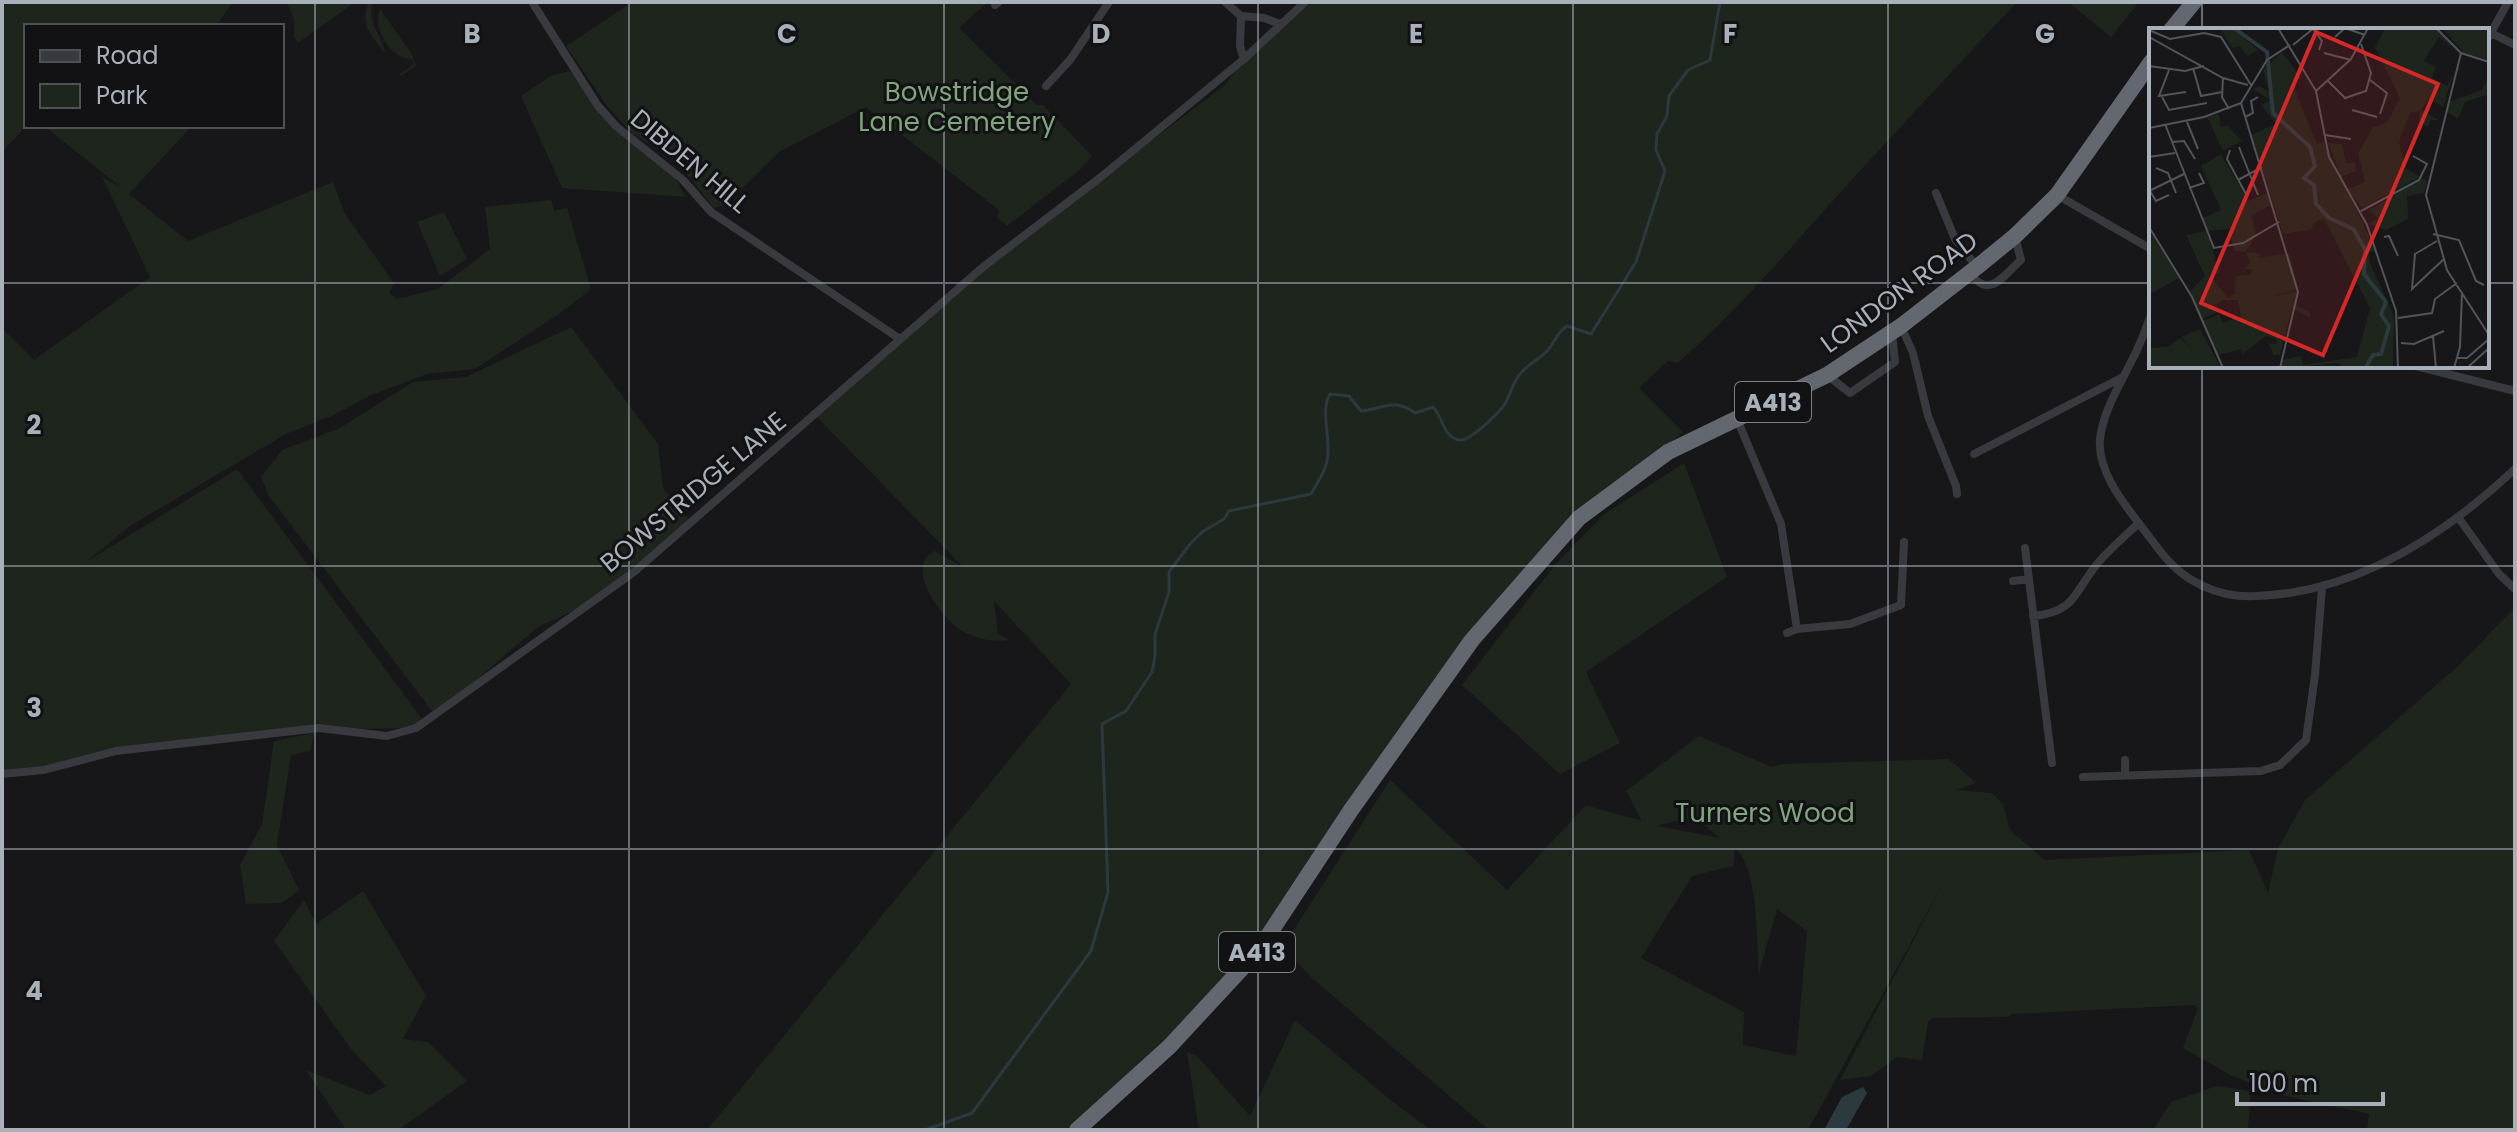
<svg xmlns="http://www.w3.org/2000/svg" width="2517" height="1132" font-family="Poppins,sans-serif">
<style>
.green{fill:#1d251d;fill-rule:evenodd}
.water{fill:#2c393e}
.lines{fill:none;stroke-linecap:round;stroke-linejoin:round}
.stream{stroke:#2c393e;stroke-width:3}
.street{stroke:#383a3f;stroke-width:8}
.highway{stroke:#636870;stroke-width:16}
.grid{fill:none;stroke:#a8b0ba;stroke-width:2;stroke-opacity:0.55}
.labels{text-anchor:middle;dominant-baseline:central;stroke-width:6;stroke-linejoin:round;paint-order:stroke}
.shield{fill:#121214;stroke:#7b8188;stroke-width:2}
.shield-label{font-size:24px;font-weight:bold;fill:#a8b0ba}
.park-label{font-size:26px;fill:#81a67e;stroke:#121214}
.street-label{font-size:26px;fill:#a8b0ba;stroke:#121214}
.inset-river{fill:none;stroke:#2c393e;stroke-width:4}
.inset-road{fill:none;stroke:#515459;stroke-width:2}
.view{fill:#d62828;fill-opacity:0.15;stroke:#d62828;stroke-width:4}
.inset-edge{fill:none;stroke:#a8b0ba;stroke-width:4}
.grid-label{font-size:26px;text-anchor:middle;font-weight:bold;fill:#a8b0ba;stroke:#121214;stroke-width:6;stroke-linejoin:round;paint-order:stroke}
</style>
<rect width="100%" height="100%" fill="#171719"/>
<path class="green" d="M2 2H233L216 26H26V126L2 152Z
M286 2H355L298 43 294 37C295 23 294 14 286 2Z
M632 2H988L959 28 1037 105H1043L1092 156 1082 168 1007 226 997 217 999 210 866 107 779 152 725 205 714 208 676 160 633 134 607 106 566 46Z
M1307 2H2017C1957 66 1897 130 1838 195 1787 253 1736 311 1678 363L1668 361 1639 388 1683 432 1579 518 1461 655 1258 951 1080 1130H707L1071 684 994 601 998 634 1010 640C995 642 979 640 966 633 945 624 901 567 935 551L963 567 815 415 983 267 1225 85 1244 59Z
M2068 2H2139L2111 37Z
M369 3 372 4C368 28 383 35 385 53 373 38 358 23 369 3Z
M380 9 412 54 416 66 399 77 400 74 414 64 411 59C391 59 372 28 380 9Z
M571 71 601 113 675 178 686 197 562 188 521 96 552 75Z
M44 126H192L129 194 188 241 333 182 345 214 394 283 389 293 397 299 438 289 490 249 485 207 551 200 554 211 567 208 591 289 559 314 475 369 427 374 369 396 334 415 286 434 130 526 86 562 237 469 425 723 416 728 337 729 116 751 44 770 2 774V328L34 360 150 277 102 177 122 188Z
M444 212 467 259 440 276 417 222Z
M571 327 658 444 663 488 691 522 592 602 538 627 435 715 269 496 261 477 282 450 338 429 413 382 466 377Z
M1684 463 1727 577 1586 672 1620 743 1560 774 1462 685 1554 566 1603 515Z
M2515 607V1130H2367L2369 1114 2286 1096 2232 1076 2183 1048 2198 1008 2194 1005 2012 1014 2007 1017 1933 1018 1928 1022 1922 1060 1897 1057 1871 1076 1840 1080 1943 884 1808 1130H1489L1312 978 1285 950 1286 942 1390 780 1507 890 1586 805 1642 821 1626 791 1699 736 1772 767 1781 764 1949 759 1976 783 1957 790 1992 793 2003 804 2010 830 2045 860 2249 850 2268 893 2278 848 2305 800 2459 665ZM1694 817 1720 838 1658 826 1659 825ZM1735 849C1758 865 1757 944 1759 973L1777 909 1807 931 1796 1056 1743 1045 1744 1012 1641 958 1692 876 1733 866Z
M314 733 311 751 291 755 277 845 299 890 282 903 246 904 240 865 262 824 274 741Z
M363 891 426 996 403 1039 428 1042 467 1081 398 1130H346L306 1070 370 1095 386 1086 351 1049 274 941 304 900 316 924Z
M1295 1020 1393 1102 1431 1130H1199L1187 1052 1197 1056 1250 1116Z
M2216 1086 2251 1091 2248 1130H2153L2171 1102Z"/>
<path class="water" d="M1863 1087 1867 1093 1846 1130H1824L1842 1097Z"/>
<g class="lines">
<path class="stream" d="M925 1130 972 1113 1091 951 1108 892 1102 724 1126 711 1152 672 1155 656V634L1169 592V572L1190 544 1202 532 1224 519 1229 511 1311 494C1316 485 1323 475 1326 465 1333 444 1319 410 1330 394L1349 396 1361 411C1384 409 1392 397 1415 413L1433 407C1443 417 1443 437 1459 440 1470 442 1501 411 1506 402 1511 393 1513 382 1520 374 1530 362 1540 359 1548 350 1555 342 1557 332 1567 326L1591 334 1636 262 1665 171 1656 150 1657 134 1667 116 1669 96 1688 70 1710 60 1720 2"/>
<path class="street" d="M532 2 598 106 617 127 683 180 711 212 900 339
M1225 2 1241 16 1264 18 1280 24
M995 5 999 2
M1241 16 1240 46 1244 59
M2491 33 2515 45
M2487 40 2508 2
M1046 86 1070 60 1109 2
M1936 193 1955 239 1977 267
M2057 195 2151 249
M1970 273C1989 300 2003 276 2021 260L2015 237
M2151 315C2145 330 2140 346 2132 360 2120 385 2103 411 2100 439 2097 472 2125 505 2144 530 2158 548 2170 567 2190 579 2224 600 2251 598 2289 593 2376 580 2452 528 2515 469
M1901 326 1913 353 1928 416 1956 486 1957 494
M2416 366 2515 391
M1827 375 1850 393 1895 362 1892 333
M1737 419 1781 524 1797 629
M1974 454 2123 377
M2458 517 2499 574 2515 589
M2025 548 2052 763
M2013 581 2029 579
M2033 616C2077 612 2074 591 2098 563 2110 549 2125 536 2139 523
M1787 633 1797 629 1850 624 1901 605 1904 542
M2 774 44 770 116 751 319 728 387 736 416 728 634 572 983 267 1101 177 1244 59 1305 2
M2125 774V760
M2083 777 2261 771 2280 765 2306 740 2315 675 2322 588"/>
<path class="highway" d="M2171 30 2194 2
M1077 1130 1169 1047 1258 951 1351 810 1472 640 1579 518 1668 452 1827 375 1901 326 1977 267 2015 236 2057 195 2151 62"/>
</g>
<path class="grid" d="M315 2V1130M629 2V1130M944 2V1130M1258 2V1130M1573 2V1130M1888 2V1130M2202 2V30M2 283H2151M2487 283H2515M2202 366V1130M2 566H2515M2 849H2515"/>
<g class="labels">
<g class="shield">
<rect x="1735" y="382" width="76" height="40" rx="6"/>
<rect x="1219" y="932" width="76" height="40" rx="6"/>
</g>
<g class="shield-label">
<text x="1773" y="402">A413</text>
<text x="1257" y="952">A413</text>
</g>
<g class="park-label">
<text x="957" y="92">Bowstridge<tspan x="957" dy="30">Lane Cemetery</tspan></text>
<text x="1765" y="813">Turners Wood</text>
</g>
<g class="street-label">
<text transform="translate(690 161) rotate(40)">DIBDEN HILL</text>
<text transform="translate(1899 292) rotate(-36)">LONDON ROAD</text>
<text transform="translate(693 492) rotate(-40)">BOWSTRIDGE LANE</text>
</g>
</g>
<g transform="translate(2149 28)">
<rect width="340" height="340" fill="#171719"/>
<path d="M71 0H84L109 22 98 28 91 18 83 20ZM236 0H286L309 25 290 9 275 33 287 39 283 50 298 58 304 47 294 79 280 71 272 82 290 92H282L278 99 270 92 271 83 261 85 250 113 256 140 271 149 213 180 199 161 216 154 209 126 223 100 238 94 251 71 226 19ZM293 0H340V32L315 25ZM133 24 152 50 143 55 168 116 175 114 227 223 220 225 221 235 245 289 244 340H196L188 335 132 340V332L152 328 154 337 208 329 221 280 175 191 164 195 163 201 134 206 102 107 127 96 112 77 122 72 103 61 111 58 120 64 114 42ZM338 52 340 66 316 74 309 91 298 84 299 74 333 62ZM70 86 72 99 78 97 93 113 74 123 58 89ZM179 115 193 116 197 135H206L207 143 192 149ZM72 126 99 173 119 165 122 177 103 187 107 207 97 224 110 225 113 235V229L140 225 149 261 126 268 149 263 147 278 161 284V290L143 280 131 327H125L119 315 127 316 128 311 117 308 93 326V321L69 327 54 293 70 286 74 295 92 288 89 272H75L66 277 69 284 53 291 41 263 56 248 37 207 58 203 53 190 72 182 52 138ZM80 201 86 223 97 224 101 234 95 241H103L101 247 87 248 86 266 79 270 60 246 70 245 59 203ZM273 150 278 153 275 165 258 168 259 191 237 202 219 196 229 191 221 182ZM0 202 30 250 1 266 0 265ZM51 301 72 340H0V320L19 319 31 310 45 322 32 309Z" fill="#1d251d" fill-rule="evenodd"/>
<path class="inset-river" d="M85 0 118 24 124 85 161 119 166 138 155 150 165 157 167 176 180 190 204 201 216 221 215 246 237 274 232 286 240 298 232 326 224 327 216 340"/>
<path class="inset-road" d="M129 0 167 63 180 129 218 197 247 283 249 340M287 0 312 25 340 34M164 1 173 13 170 22M0 2 21 11 55 5 72 9 102 57M0 9 74 50 99 57M186 9 196 0 216 7M144 17 165 0M175 25 202 32M312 25 277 167 298 242 340 307M0 38 36 43 55 38M44 40 52 68 73 64M20 42 10 68 37 64M74 50 73 69 80 81M221 52 238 65 231 86M179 53 196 70 217 63 222 45 212 16M167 63 202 31 219 0M13 69 20 82 58 75M92 75 149 264 131 340M92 75 118 32 141 17M203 82 228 89M96 89 104 85 102 73 109 69M38 94 49 121M16 96 65 220 94 215 130 194M0 100 55 89 92 75M176 107 202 111M23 114 35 113 46 131M90 119 109 167M81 122 78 131 98 168M0 129 26 125M7 140 19 145 27 165M89 152 113 139M40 160 55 155 50 145M0 163 35 146M1 163 7 173 20 167M212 183 270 152 278 136 264 128M0 199 43 269 74 340M284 206 310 212 327 253 335 257M235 209 240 208 249 228M288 213 266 226 263 261 295 231M249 290 283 285 286 271 308 255M284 308 287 340M252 315 265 316 295 303M308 330H318L340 311M305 340 311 319 313 264M318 340 340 320"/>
<path class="view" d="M167 4 289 56 174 327 52 275Z"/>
<rect width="340" height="340" class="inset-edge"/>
</g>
<g class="grid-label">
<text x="472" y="43">B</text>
<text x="787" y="43">C</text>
<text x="1101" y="43">D</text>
<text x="1416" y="43">E</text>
<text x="1730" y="43">F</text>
<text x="2045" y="43">G</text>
<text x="34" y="434">2</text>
<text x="34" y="717">3</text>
<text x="34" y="1000">4</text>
</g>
<rect width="2517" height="1132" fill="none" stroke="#a8b0ba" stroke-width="8"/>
<rect x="24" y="24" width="260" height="104" fill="#121214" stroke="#4e5156" stroke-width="2"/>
<rect x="40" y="50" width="40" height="12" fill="#383a3f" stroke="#4e5156" stroke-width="2"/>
<text x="96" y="64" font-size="24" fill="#a8b0ba">Road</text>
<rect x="40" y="84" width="40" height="24" fill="#1d251d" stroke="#4e5156" stroke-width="2"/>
<text x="96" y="104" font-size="24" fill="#a8b0ba">Park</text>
<path d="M2237 1092v12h146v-12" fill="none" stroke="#a8b0ba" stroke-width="4"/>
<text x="2249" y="1092" font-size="24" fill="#a8b0ba" stroke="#121214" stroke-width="6" paint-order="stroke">100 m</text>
</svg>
